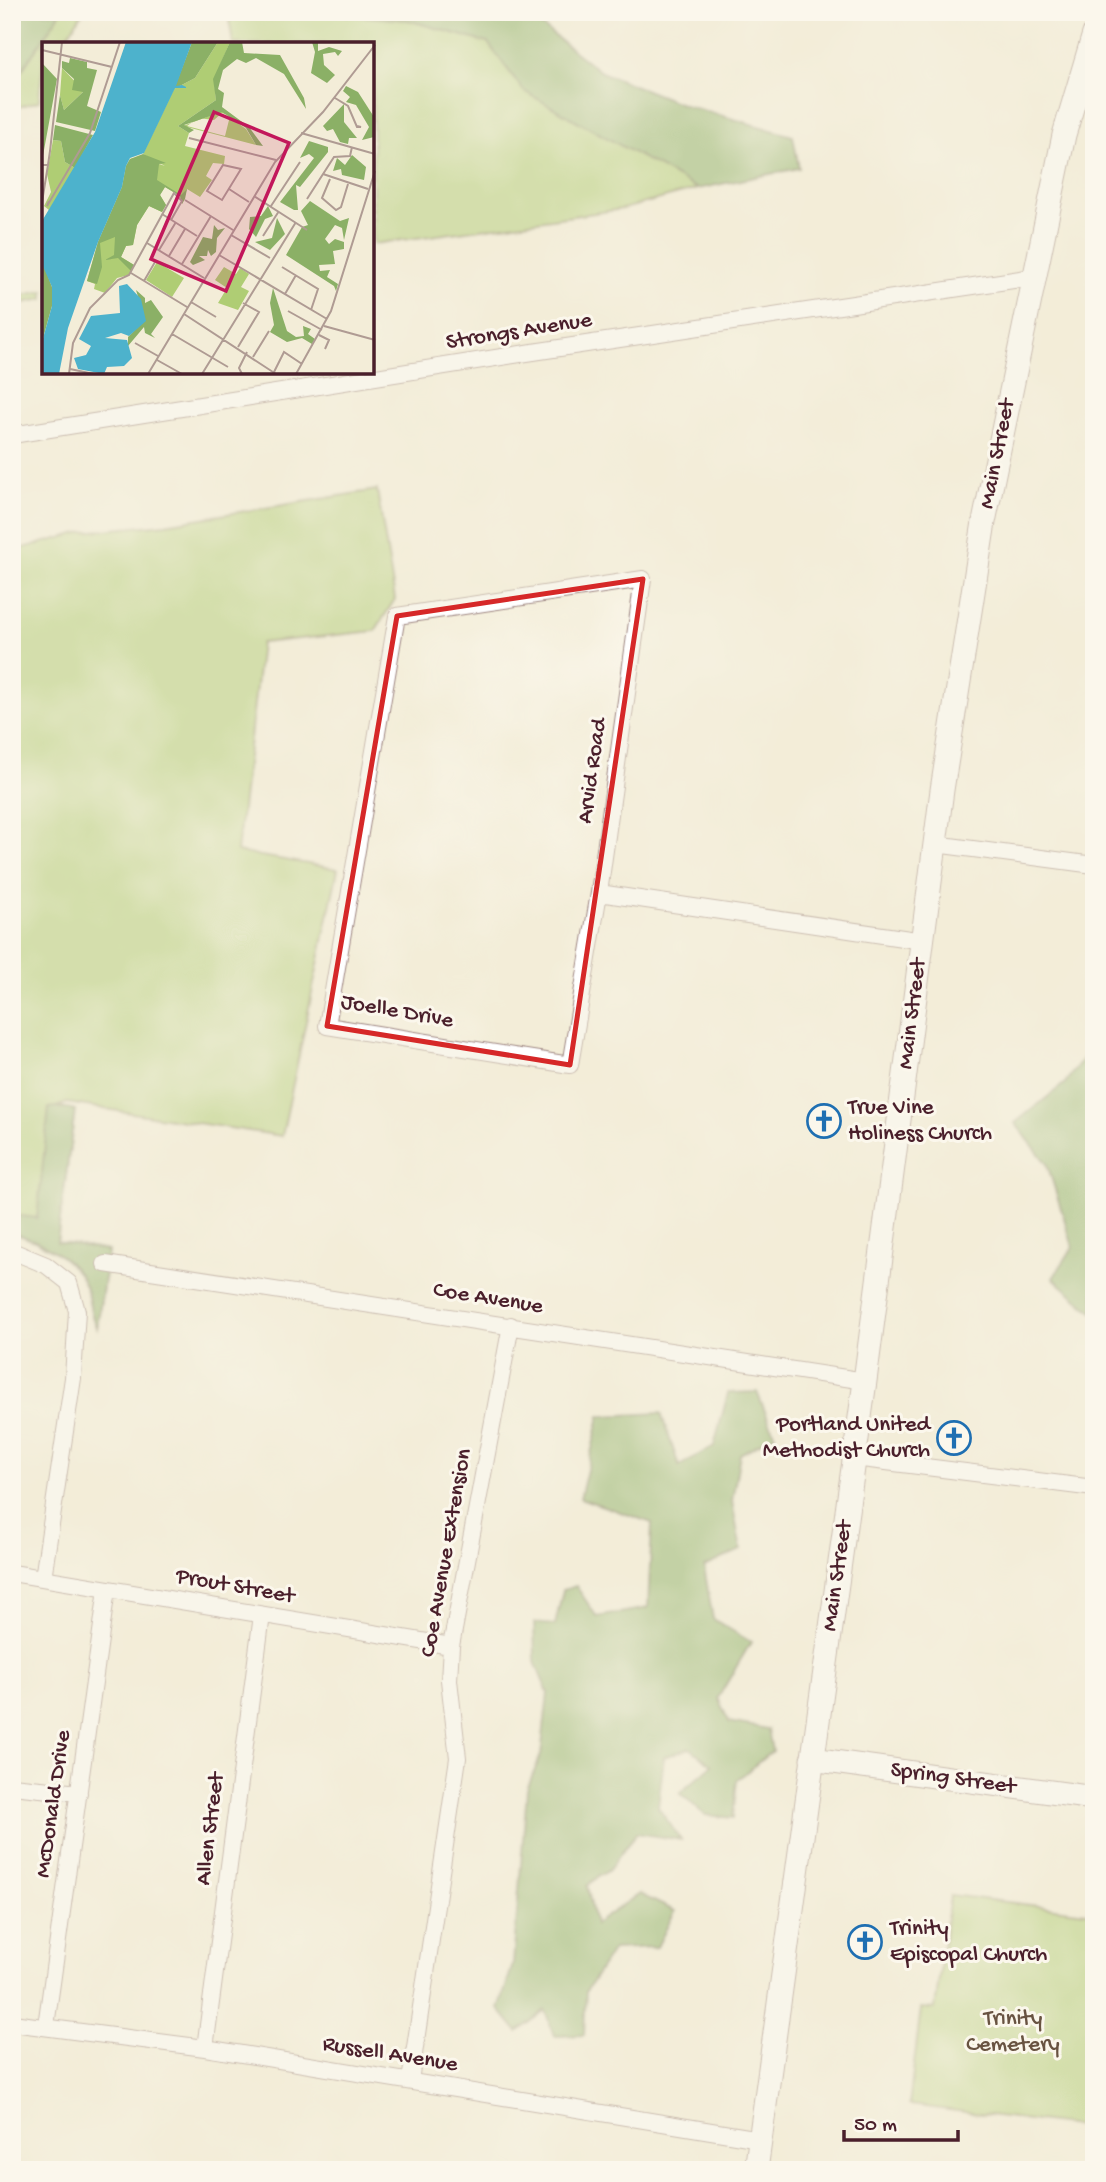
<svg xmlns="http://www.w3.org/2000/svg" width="1106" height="2182" font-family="'Gochi Hand',sans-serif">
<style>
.green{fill:#afcd74;stroke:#7c7650;stroke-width:2}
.forest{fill:#8bb066;stroke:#6a6848;stroke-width:2}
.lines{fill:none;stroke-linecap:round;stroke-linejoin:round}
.street-casing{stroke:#9e8682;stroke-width:18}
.secondary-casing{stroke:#9e8682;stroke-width:25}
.street{stroke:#fff;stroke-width:16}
.secondary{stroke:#fff;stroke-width:23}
.marked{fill:none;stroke:#d62828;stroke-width:5;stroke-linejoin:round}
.labels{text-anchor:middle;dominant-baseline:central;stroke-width:6;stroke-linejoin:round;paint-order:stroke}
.street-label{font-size:23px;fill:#4a1f2b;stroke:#fbf7ec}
.poi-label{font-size:23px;fill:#4a1f2b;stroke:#fbf7ec;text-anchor:start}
.park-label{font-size:23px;fill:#685341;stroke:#fbf7ec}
.inset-road{fill:none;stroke:#af9b93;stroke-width:2}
.view{fill:#c2185b;fill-opacity:0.15;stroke:#c2185b;stroke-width:3.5}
.inset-edge{fill:none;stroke:#4a1f2b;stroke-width:3.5}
</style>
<rect width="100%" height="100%" fill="#fbf7ec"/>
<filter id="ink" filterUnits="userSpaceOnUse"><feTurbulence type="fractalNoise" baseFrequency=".0143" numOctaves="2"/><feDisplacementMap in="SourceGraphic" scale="14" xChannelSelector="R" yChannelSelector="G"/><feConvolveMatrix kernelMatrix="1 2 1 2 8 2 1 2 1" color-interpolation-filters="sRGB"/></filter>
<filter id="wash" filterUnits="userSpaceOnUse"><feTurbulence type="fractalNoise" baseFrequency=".00686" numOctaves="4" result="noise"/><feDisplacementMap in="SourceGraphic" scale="28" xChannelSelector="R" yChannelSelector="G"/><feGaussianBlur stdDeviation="1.57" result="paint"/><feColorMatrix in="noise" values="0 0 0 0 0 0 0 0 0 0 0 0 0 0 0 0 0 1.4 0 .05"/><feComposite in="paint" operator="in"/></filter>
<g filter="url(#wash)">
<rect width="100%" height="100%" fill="#f3edd8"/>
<path class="green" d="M61 12H83L62 44H44C44 64 40 81 39 101L12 109V85Z
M228 12H307L408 20 488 43 524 91 698 189 623 209 373 244V44H233Z
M44 291V299L12 305V297Z
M377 490 395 599 375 631 261 643 237 852 338 869 282 1136 67 1103 58 1106 75 1110 57 1242 108 1251 97 1328C90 1317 90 1299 85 1286 74 1258 39 1240 12 1233V551L83 532 165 524Z
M950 1895 1094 1913V2128L909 2105 921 2008 935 2009Z"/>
<path class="forest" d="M12 12H61L12 85Z
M307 12H524L601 72 684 105 793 136 799 168 698 189 524 91 488 43 408 20Z
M1085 1055 1094 1056V1313L1053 1278 1073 1247 1047 1164 1015 1123 1065 1083Z
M56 1107 75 1110 57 1242 108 1251 97 1328C90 1317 90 1299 85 1286 74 1258 39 1240 12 1233V1215L37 1218 49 1108Z
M757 1392 775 1435 740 1454 732 1501 741 1550 704 1567 713 1619 751 1642 718 1698 729 1722 768 1729 772 1751 737 1780 733 1818 705 1815 680 1793 712 1765 690 1748 664 1757 658 1807 681 1840 636 1833 609 1870 587 1885 595 1924 639 1894 675 1911 657 1947 613 1949 586 1991 584 2035 554 2036 545 2010 518 2032 499 2009 513 1964 527 1789 541 1755 548 1693 535 1662 534 1623 555 1625 563 1590 576 1586 597 1617 648 1608 652 1523 580 1498 600 1416 661 1413 679 1466 714 1446 728 1393Z"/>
</g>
<g filter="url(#ink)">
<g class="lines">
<g class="street-casing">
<path id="street" d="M12 435 533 352 1033 277
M643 579 599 893 570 1065 327 1026 397 616Z
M935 844 1094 865
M599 893 923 941
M12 1251 46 1265 69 1283 77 1311 73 1378 43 1578
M105 1264 865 1381
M854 1458 1094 1488
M12 1573 451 1646
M12 1786 79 1793
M12 2023 205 2048 760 2139
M46 2026 107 1589
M205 2048 262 1615
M410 2081 458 1758 449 1680 451 1646 511 1325"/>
</g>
<g class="secondary-casing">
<path id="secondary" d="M812 1759 1094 1798
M756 2170 865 1381 942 790 984 522 1064 135 1094 34"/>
</g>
<use href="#street" class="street"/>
<use href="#secondary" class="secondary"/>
</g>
</g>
<path d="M0 0H1106V2182H0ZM643 579 570 1065 327 1026 397 616Z" fill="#f3edd8" fill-opacity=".55" fill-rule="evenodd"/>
<path class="marked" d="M643 579 570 1065 327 1026 397 616Z"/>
<defs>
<g id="church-ring" transform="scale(1.75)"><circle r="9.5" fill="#fbf7ec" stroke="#1f6fb2" stroke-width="1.5"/><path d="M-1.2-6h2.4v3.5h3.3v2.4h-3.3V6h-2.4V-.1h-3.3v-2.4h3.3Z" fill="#1f6fb2"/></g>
</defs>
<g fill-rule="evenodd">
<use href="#church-ring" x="824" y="1121"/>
<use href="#church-ring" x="954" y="1438"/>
<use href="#church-ring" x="865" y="1942"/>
</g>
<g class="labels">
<g class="street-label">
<text transform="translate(519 332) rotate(-9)">Strongs Avenue</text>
<text transform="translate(998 454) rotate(-79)">Main Street</text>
<text transform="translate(593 771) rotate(-82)">Arvid Road</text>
<text transform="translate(397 1012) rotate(10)">Joelle Drive</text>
<text transform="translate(913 1014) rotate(-83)">Main Street</text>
<text transform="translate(488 1299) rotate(9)">Coe Avenue</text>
<text transform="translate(447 1553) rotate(-80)">Coe Avenue Extension</text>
<text transform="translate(838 1576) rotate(-82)">Main Street</text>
<text transform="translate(235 1587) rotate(10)">Prout Street</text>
<text transform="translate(953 1779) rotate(8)">Spring Street</text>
<text transform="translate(54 1804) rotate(-82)">McDonald Drive</text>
<text transform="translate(211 1829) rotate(-83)">Allen Street</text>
<text transform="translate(390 2055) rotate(9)">Russell Avenue</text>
</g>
<g class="poi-label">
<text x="848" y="1108">True Vine<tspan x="848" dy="26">Holiness Church</tspan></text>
<text x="930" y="1425" text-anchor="end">Portland United<tspan x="930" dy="26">Methodist Church</tspan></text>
<text x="890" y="1929">Trinity<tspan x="890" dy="26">Episcopal Church</tspan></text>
</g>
<g class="park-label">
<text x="1013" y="2019">Trinity<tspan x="1013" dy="26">Cemetery</tspan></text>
</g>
</g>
<g transform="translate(42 42)">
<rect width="332" height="332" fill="#f3edd8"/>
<path d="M176 0H188L172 37 174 58 136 84 147 91 143 104 183 114 182 122 171 121 164 134 170 138 158 155 145 147 140 162 138 154 123 145 118 153 124 163 120 170 107 164 95 183 91 203 84 204 79 215 92 223 87 233 75 236 63 251 52 247 53 242 45 239 56 200 80 145 84 124 88 117 97 115 123 124 101 112 132 47 153 36ZM20 26 42 49 22 68 18 53ZM180 69 204 87 214 103 141 84ZM180 71 188 74 183 94 145 84 156 76 172 78ZM11 98 19 99 23 120 33 126 7 168 2 164 9 150 5 132ZM115 220 142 236 130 255 104 238ZM182 225 194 232 198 226 207 232 199 245 207 249 196 268 176 261 185 246 173 238Z" fill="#afcd74" fill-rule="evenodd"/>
<path d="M150 0H176L153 36 132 47ZM188 0H200L202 11 238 13 262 56 264 67 242 32 214 16 204 21 195 17 181 28 176 47 182 51 180 65 207 85 221 104 214 103 204 86 180 70 142 83 152 88 147 91 136 84 174 58 171 37ZM270 0H276V9L287 5 300 9 296 14 293 10 281 12 282 23 293 33 285 41 269 31 273 10ZM28 16 45 20V26L55 28 45 64 59 70 53 89 14 80 18 53 22 68 41 50 30 48 32 37 20 26V19L27 21ZM0 21 15 37 0 119ZM304 44 316 50 332 75V95L320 98 327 85 314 63 304 60 308 55 301 49ZM302 62V80L315 96H307L306 102 298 100 291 87 285 89 281 84ZM13 83 51 93 33 126 23 120 19 99 11 98ZM267 99 286 105V110L258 145 254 143 256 168H252L238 160 272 116 267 112 258 116ZM101 112 124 121 117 122 115 138 139 153 145 147 143 157 140 162 138 154 123 145 118 153 124 163 120 170 107 164 95 183 91 203 84 204 79 215 92 223 89 229 76 216 63 218 72 213 73 195 58 201 60 225 55 242 45 239 56 200 80 145 84 124 88 117ZM310 113 324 125 322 138 300 133 299 127 291 129 295 116 303 123ZM268 159 298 179 307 176 302 198 300 186 293 183 283 197 287 202 293 197 302 200V207L291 209 293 222 277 223 278 229 288 228 285 235 296 242 294 249 292 244 244 213 260 185 266 183 259 169ZM226 164 231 174 223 177 214 195 207 187 208 175 219 174ZM235 176 243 192 228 208 213 200 230 196ZM172 183 176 188 183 186 175 196 174 210 169 214 166 208 165 214H157L163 218 151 223 148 220 161 195 170 197ZM1 221 10 245V264L0 300ZM231 246 245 289 254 295 262 294 261 284 269 287 266 292 273 297 270 302 260 296 245 300 228 290 232 283 228 261ZM94 248 103 256V261L109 258 121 275 109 292 113 296 103 291 102 285 86 304V295L103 278Z" fill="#8bb066"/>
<path d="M84 0H150L134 44 140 43 144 45V46H133L102 111 88 116 84 124 80 145 56 200 26 286 17 332H0V300L10 264V245L0 222V179L53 90ZM85 242 99 257 104 279 87 294 79 291 63 296 85 298 90 316 82 324 65 325 62 332 36 327 32 316 44 313 49 304 37 297 49 274 78 271 77 244Z" fill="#4db2cc"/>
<path class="inset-road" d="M0 8 70 25M293 56 306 64 315 85H319L315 84M259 91 333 112M147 96 234 118M0 123H6L8 109 20 0M181 123 199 127 180 158 165 149ZM281 132 326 147M288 137 280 156 294 168 299 165 306 142M187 147 207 160M212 154 265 188M265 157 292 115 308 114 310 105M143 158 191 188M7 159 5 164 48 91 78 0M0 160 6 123M229 164 258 120M120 172 155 194M189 193 228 216M221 194 237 169M105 201 162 236M117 208 134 180M177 213 285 277M127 214 143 187M140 222 169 174M240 225 276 247 269 268M89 231 145 265M102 239 113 220M243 252 254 233M149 260 174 275M246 269 280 288M142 272 234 332M282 284 333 298M130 292 186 325M277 293 287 298 283 307M93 301 116 314M196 305 217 270 201 261M211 315 227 289M115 318 140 332M28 327 52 332M232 330 242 310 260 322M27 332 31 301 48 266 76 238 87 233 132 151 140 159 129 178M106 332 233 120 281 70 333 3M160 332 254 180M200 332 197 326 205 310M254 332 289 269 333 129"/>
<path class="view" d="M172 70 247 101 184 249 109 217Z"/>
<rect width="332" height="332" class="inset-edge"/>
</g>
<rect width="1106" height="2182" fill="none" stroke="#fbf7ec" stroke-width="42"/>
<path d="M844 2130v10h114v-10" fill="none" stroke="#4a1f2b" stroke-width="3.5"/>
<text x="854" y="2130" font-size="21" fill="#4a1f2b" stroke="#fbf7ec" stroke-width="5" paint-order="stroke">50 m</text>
</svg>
